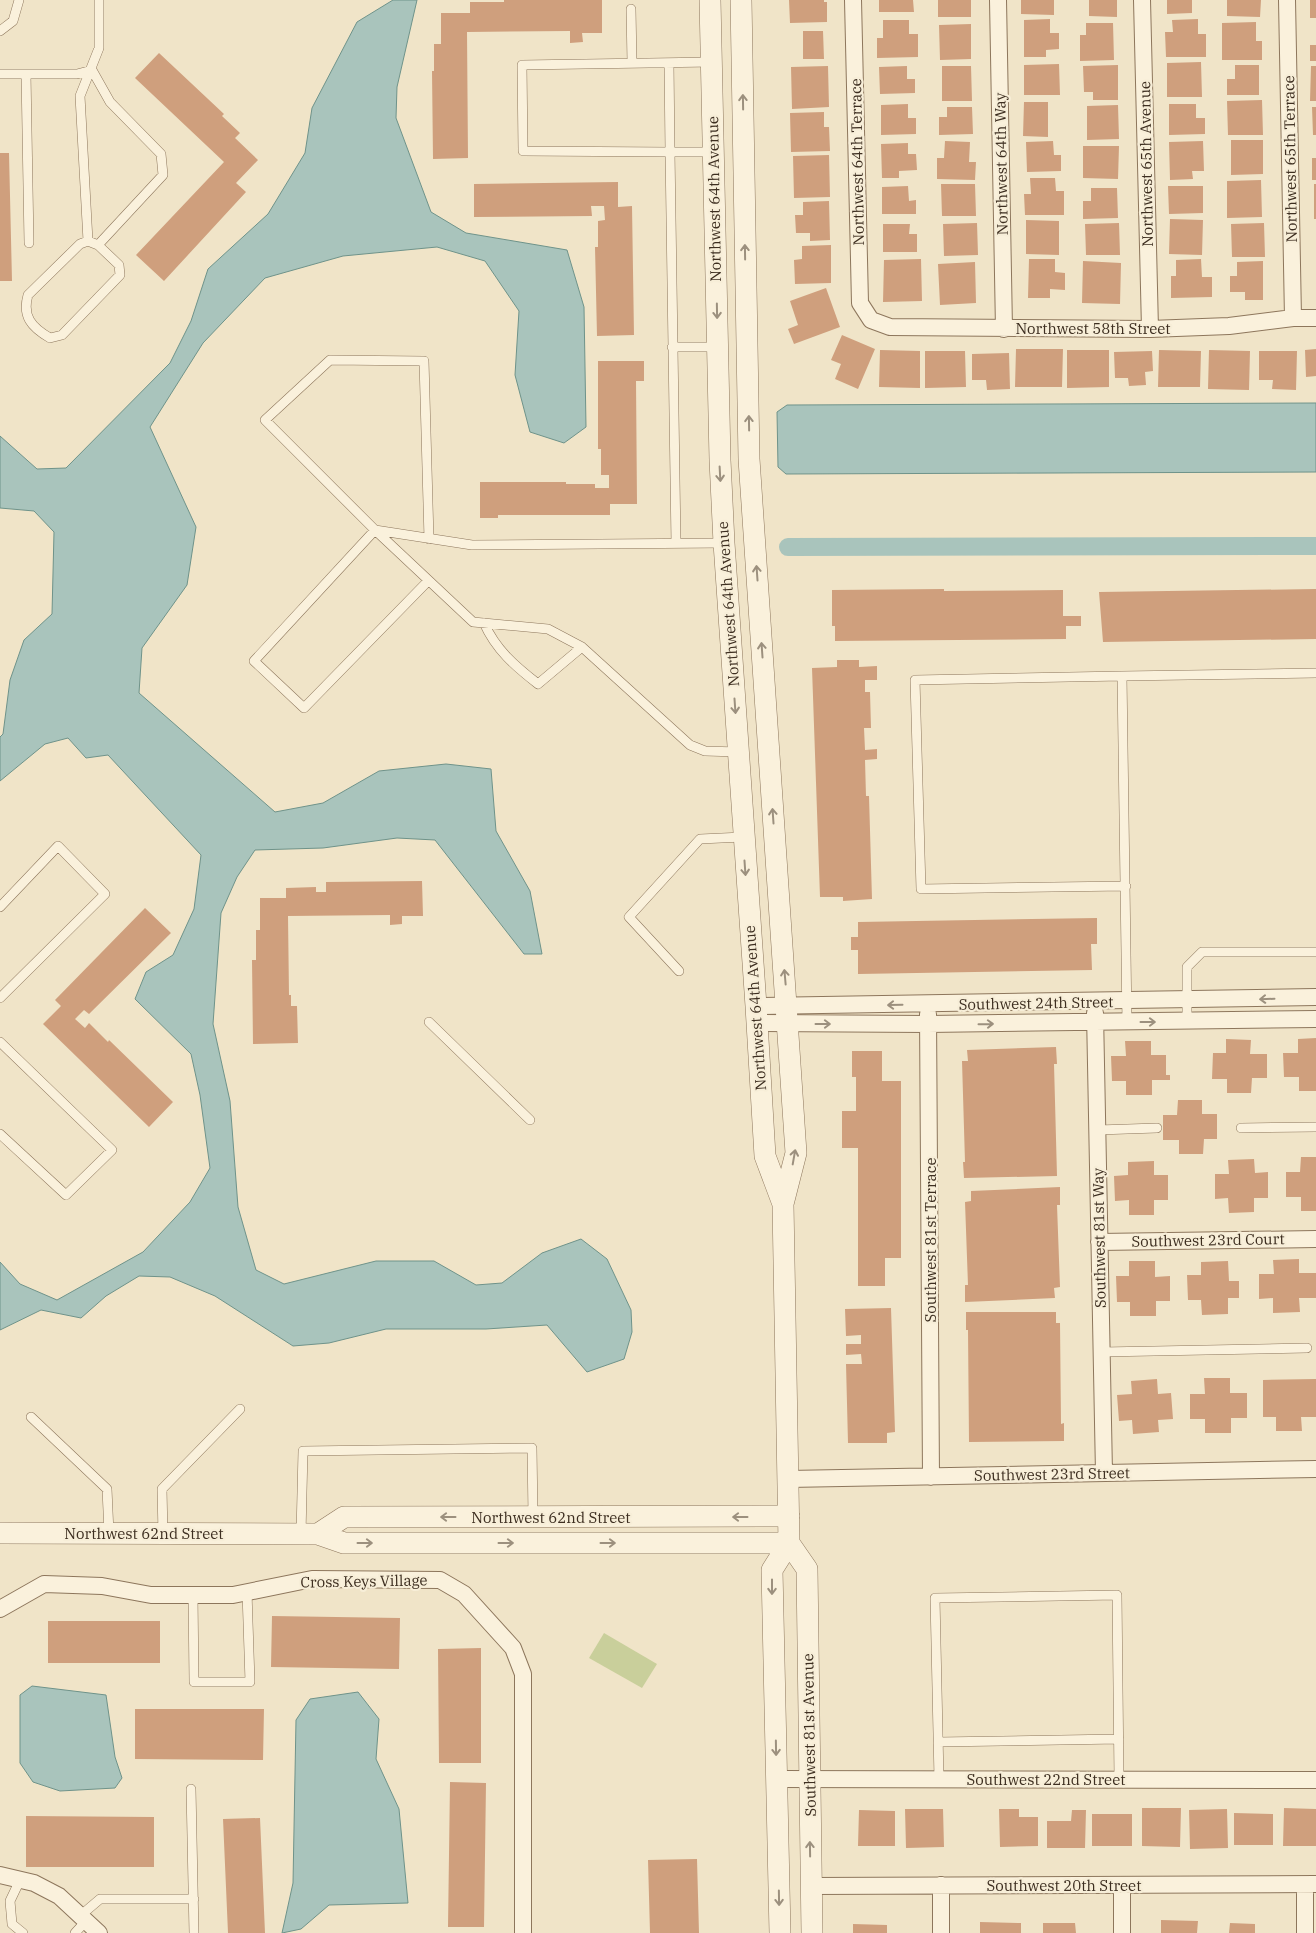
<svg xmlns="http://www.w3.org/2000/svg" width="1316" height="1933" font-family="'IBM Plex Serif',serif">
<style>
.green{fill:#c9cf9b}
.water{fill:#a9c4bc;stroke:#6f938a}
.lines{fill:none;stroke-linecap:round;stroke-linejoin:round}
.canal{stroke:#a9c4bc;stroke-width:18}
.building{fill:#cf9f7d}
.service-casing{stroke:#8d765c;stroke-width:10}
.minor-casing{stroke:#8d765c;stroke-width:18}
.tertiary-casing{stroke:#8d765c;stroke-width:22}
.service{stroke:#faf1dc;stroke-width:9}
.minor{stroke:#faf1dc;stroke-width:16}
.tertiary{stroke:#faf1dc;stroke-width:21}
.oneway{stroke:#9c907e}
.labels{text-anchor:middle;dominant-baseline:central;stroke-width:4.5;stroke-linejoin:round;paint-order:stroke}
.street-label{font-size:15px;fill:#3d2e20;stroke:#f7eed8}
</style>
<rect width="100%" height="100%" fill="#f0e4c8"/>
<path class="green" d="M604 1633 657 1664 642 1688 589 1658Z"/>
<path class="water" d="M393 0H417L397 87 396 118 431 212 466 233 567 250 584 307 586 427 564 443 530 432 515 375 519 311 485 261 437 247 343 256 265 278 203 343 150 427 196 527 187 585 142 648 139 693 275 812 323 803 379 771 446 764 491 769 496 831 530 891 542 954H524L435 840 397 838 323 848 255 850 237 877 221 913 213 1024 230 1101 238 1207 256 1270 284 1284 376 1261H434L476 1285 502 1283 542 1253 581 1239 607 1259 631 1310 632 1332 624 1359 587 1372 547 1325 486 1329H386L329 1343 293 1346 215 1296 170 1277 139 1276 106 1296 81 1318 41 1310 0 1330V1262L20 1284 57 1300 143 1252 190 1202 210 1168 200 1095 191 1054 135 999 146 972 173 955 194 909 201 855 108 755 86 758 68 738 45 744 0 781V737L3 734 10 680 24 640 52 614 54 532 34 511 0 508V436L37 469 66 468 170 363 191 321 208 269 268 214 305 153 312 108 357 22Z
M1316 403V472L786 474 778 467 777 412 787 405Z
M32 1686 106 1695 115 1757 122 1778 115 1788 60 1791 33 1782 20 1763V1695Z
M358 1692 379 1719 376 1759 399 1809 408 1903 329 1905 301 1929 282 1933 293 1883 296 1720 310 1699Z"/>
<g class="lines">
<path class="canal" d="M788 547 1316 546"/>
</g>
<path class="building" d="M504 0H602V33H582L583 42 570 43V31L467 32 468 158 433 159 432 71H434V44H441V13H470V2H504Z
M789 0H824V2H827V22L790 23Z
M879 0H913L914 12H879Z
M938 0H971V17H938Z
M1021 0H1054V15L1021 14Z
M1089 0H1117V17L1089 16Z
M1167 0H1192V13L1167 14Z
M1227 0H1261L1260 17 1227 16Z
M1310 0H1316V18H1310Z
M1050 19V33H1059V49L1046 50V57H1024V20Z
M1198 19V34H1206V57H1166L1165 32H1173L1172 20Z
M883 20H909V34H918V57L877 58V38H883Z
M1256 22V41H1262V60H1222V23Z
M1086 23H1113L1114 60 1080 61V35H1086Z
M971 24V59L940 60 939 25Z
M803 31H823L824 59H803Z
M1310 45H1316V61H1310Z
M159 53 224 114 222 116 240 133 235 138 258 160 236 183 246 192 164 281 136 255 224 162 135 78Z
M1201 62 1202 97H1167V63Z
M1059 64 1060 95H1024V65Z
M1118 65V100H1093V92H1084L1083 66Z
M1235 65H1259V95H1227V79H1235Z
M828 66 829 107 792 109 791 67Z
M907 66V79H915V93L880 94 879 67Z
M942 66H971L972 101H942Z
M1311 66H1316V101H1310Z
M1262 100 1263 135H1228L1227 101Z
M1024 102H1048V137L1023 136Z
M908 104V118H916V134L881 135V105Z
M1169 104H1196V118H1205V134L1169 135Z
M1118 105 1119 139 1087 140V106Z
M947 107H972L973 134 939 135V117H947Z
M1312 107H1316V135H1313Z
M824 112V127H829L830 151 791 152 790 113Z
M1231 140H1263V174L1231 175Z
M945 141 970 142 969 162H976L975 180 937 179V158H944Z
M1053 141 1054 155H1061V171L1027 172 1026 142Z
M1203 141 1204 171H1192L1193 179 1170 180 1169 142Z
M908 143V154H916L917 170 899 171V178H882L881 144Z
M1083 146H1119L1118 179 1083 178Z
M0 153H9L12 281H0Z
M829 155 830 197 794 198 793 156Z
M1312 158H1316V180H1312Z
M1030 178H1055L1056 191H1064V215H1025L1024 194H1031Z
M1261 180 1262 217 1227 218V181Z
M618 182V207L632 206 634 335 597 336 595 247H598V221L605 220 604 206H591L592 216 474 217V184Z
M941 184H975L976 216H942Z
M1314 184H1316V219H1314Z
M908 186 909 201 916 200V214H882V187Z
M1168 186H1203V213L1169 214Z
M1091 188H1117L1118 218 1083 219V201H1091Z
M829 201 830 240 810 241V233H796L795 215H803V202Z
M1170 219 1203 220 1202 255 1169 254Z
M1026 220 1059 221V255L1026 254Z
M977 223 978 255 944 256 943 224Z
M1119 223 1120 255H1086L1085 224Z
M1264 223 1265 257H1232L1231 224Z
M883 224H910L909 234H917V252H883Z
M831 245V283L795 284 794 260 802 259V246Z
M921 259 922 301 883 302 884 260Z
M1029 259H1055V272L1065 273V290L1050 289V298H1028Z
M1201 259 1202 277H1212V297L1171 298V276H1176V260Z
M1083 261 1121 263 1120 304 1082 303Z
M1263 261V300H1245V292H1230V276H1237V262Z
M975 262 976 303 940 305 938 264Z
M826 288 840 327 794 344 788 329 798 325 790 301Z
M842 335 875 349 858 389 835 379 841 364 831 360Z
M1016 349H1063L1062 387H1015Z
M1316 349V376L1306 377 1305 350Z
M880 350 920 351V388L879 387Z
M1067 350H1109V387L1067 388Z
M1159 350 1201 351 1200 387H1158Z
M1209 350 1250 351 1249 390 1208 389Z
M925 351H965L966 387 925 388Z
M1152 351 1153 371 1145 372 1146 385 1129 386 1128 378H1115L1114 352Z
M1259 351H1297L1296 390 1272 389 1273 380H1259Z
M1009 353 1010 389 987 390 986 380H972V354Z
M598 361H644V381H636L637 504H610V515H498V518H480V482H566V484H595V488H609V475H601V449H598Z
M944 589V591L1063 590V616H1081V626H1066V639L835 641V626H832V590Z
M1316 589V639L1103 642 1099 592Z
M837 660H859V667L877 666V680H865V692H870L871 728H864L865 750 877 749V759L865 760 866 796H869L872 899 843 901V897H820L812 668 837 667Z
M422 881 423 916H402V924L390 925V915L288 916 289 995H291V1006H297L298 1043 253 1044 252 960H256V930H260V898H286V888L316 887V892H326V882Z
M145 908 171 933 89 1014 84 1010 75 1019 85 1028 89 1023 108 1042 109 1040 173 1102 149 1127 43 1024 61 1006 55 1000Z
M1097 918V944H1091L1092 970 858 974V950H851V937H858V922Z
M1316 1038V1091H1299V1077H1284L1283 1053H1298V1039Z
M1226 1039 1251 1040 1250 1054H1267V1078H1252L1251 1093H1227V1079H1212L1213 1053H1226Z
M1125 1041H1151V1055H1166V1075H1170V1080H1152V1095H1126V1081H1112L1111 1056H1126Z
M1056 1047 1057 1064H1054L1057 1176 964 1178 963 1162H965L962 1061H968L967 1050Z
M852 1051H882V1081H901V1258H885V1286H858V1148H842V1111H856V1077H852Z
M1178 1100H1202V1114H1217V1139H1204L1203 1154H1179V1140H1163V1115H1177Z
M1301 1157H1316V1211H1301V1197H1286V1172H1300Z
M1254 1159 1255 1173 1268 1172V1198H1254V1212L1229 1213 1228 1198 1215 1199V1174H1229L1228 1160Z
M1154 1161V1175H1168V1200H1154V1215H1129V1200L1115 1201 1114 1176 1128 1175V1162Z
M1060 1187V1205H1057L1060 1287 1054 1288 1055 1298 965 1302V1285H968L965 1202 971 1201V1191Z
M1299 1259V1273H1316V1298H1299L1300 1312 1273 1313V1298L1259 1299V1274H1274L1273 1260Z
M1129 1261H1155V1277L1170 1276V1301H1156V1316H1130V1302H1117L1116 1276H1129Z
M1228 1261 1229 1281H1239V1298H1228V1314L1202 1315 1201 1300H1188L1187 1275H1201V1262Z
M891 1308 895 1432 887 1433V1443H848L846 1364H862L861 1354 846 1355V1344H861V1335L846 1336 845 1309Z
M966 1312H1056V1323H1060L1061 1424 1064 1423V1441L969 1442 968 1330H966Z
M1204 1378H1230V1393H1247V1418H1231V1433H1205V1419H1190V1394H1205Z
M1157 1379 1158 1394 1171 1393 1173 1419 1158 1420 1159 1432 1133 1434 1132 1420 1119 1421 1117 1395 1132 1394 1131 1381Z
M1316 1379V1417H1301L1302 1431H1276V1417H1263V1380Z
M272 1616 400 1618 399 1669 271 1667Z
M48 1621H160V1663H48Z
M481 1648V1763H439L438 1649Z
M135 1709H264L263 1760 135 1759Z
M450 1782 486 1783 484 1927H448Z
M1142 1808H1181L1180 1847 1142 1846Z
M1284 1808 1316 1809V1846H1283Z
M905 1809H943L944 1847 906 1848Z
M999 1809H1019V1817H1038V1846L1000 1847Z
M1227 1809 1228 1848 1190 1849 1189 1810Z
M859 1810 895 1811V1846H858Z
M1072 1810H1086L1085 1848H1047V1821H1071Z
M1234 1813 1273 1814V1845H1234Z
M1092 1814H1132V1846H1092Z
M26 1816 154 1817V1867H26Z
M260 1818 265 1933H228L223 1819Z
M697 1859 699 1933H650L648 1860Z
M1161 1920 1198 1921 1197 1933H1161Z
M980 1922 1021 1923V1933H980Z
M1043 1923H1075L1076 1933H1043Z
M1230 1923 1255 1924V1933H1229Z
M853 1924 887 1925V1933H853Z"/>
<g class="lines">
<g class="service-casing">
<path id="service" d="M631 9 632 63
M0 31 13 21 19 0
M669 63 670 152H713
M92 70 110 102 161 154 163 175 98 245 119 265 120 275 62 335 50 338C31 327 22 316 28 295L80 244 88 241 98 245
M0 74H77L92 70
M26 74 29 243
M88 241 80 96 99 48V0
M672 347H717
M429 539 424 361 330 360 265 420 375 530 472 545 723 543
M676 543 670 152 523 151 522 65 712 62
M428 581 304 708 254 661 375 530 473 622 548 629 582 647 690 745 705 751 738 752
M484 623C496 650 515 666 538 684L582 647
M1122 676 915 680 921 889 1126 886
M0 907 58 846 105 894 0 998
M679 971 629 917 700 839 743 837
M429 1022 530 1120
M1127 1022 1122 676 1316 673
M1187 1022V967L1202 952H1316
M0 1042 112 1150 66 1195 0 1134
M1241 1128 1316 1127
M1098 1130 1157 1128
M1102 1352 1307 1348
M31 1417 107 1489 109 1533
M163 1534 162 1489 240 1409
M301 1534 303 1451 532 1448 533 1516
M193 1595 194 1682H250L247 1592
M938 1742 1119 1739
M939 1779 935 1598 1117 1595 1119 1779
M191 1789 194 1933
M20 1880 10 1901 12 1924 23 1933
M80 1916 100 1899H194
M75 1933 86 1921"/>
</g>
<g class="minor-casing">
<path id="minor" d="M853 0 860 303 871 320 890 327 1150 329 1229 326 1293 318H1316
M998 0 1004 329
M1142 0 1150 329
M1287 0 1293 318
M756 1006 1316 997
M1095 1013 1104 1473
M928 1014 931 1477
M757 1023 928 1024 1316 1019
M1099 1242 1316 1239
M788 1479 1316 1469
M0 1609 44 1584 102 1586 151 1595H233L312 1579 440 1580 464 1594 513 1648 523 1674V1933
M776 1779 1316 1780
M0 1875 34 1883 59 1896 99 1933
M941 1885V1933
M1122 1885V1933
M811 1886 1316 1884
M1305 1933V1885"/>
</g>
<g class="tertiary-casing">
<path id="tertiary" d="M710 0 720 460 724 543 756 1006 765 1156 783 1204
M741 0 749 459 796 1153 783 1204 789 1543 772 1570 780 1933
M0 1533 318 1534 344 1543H789
M318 1534 344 1517 789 1516
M789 1543 807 1569 812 1933"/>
</g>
<use href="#service" class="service"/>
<use href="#minor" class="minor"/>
<use href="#tertiary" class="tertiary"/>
</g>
<defs><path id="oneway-shaft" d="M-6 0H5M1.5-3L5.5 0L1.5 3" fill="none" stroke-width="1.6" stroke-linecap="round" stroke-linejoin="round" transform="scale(1.25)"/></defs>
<g class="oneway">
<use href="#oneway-shaft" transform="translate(743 102) rotate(-91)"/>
<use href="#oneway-shaft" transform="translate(745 252) rotate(-91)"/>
<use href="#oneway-shaft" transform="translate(717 311) rotate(89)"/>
<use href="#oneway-shaft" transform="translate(749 423) rotate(-91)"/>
<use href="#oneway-shaft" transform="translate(720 474) rotate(87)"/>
<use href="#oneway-shaft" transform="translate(757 573) rotate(-94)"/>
<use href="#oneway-shaft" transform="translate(762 650) rotate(-94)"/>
<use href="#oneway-shaft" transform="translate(735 706) rotate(86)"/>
<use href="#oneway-shaft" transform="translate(773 816) rotate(-94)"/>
<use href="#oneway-shaft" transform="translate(745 868) rotate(86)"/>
<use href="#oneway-shaft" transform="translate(785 977) rotate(-95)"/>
<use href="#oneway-shaft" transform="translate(1267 999) rotate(178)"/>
<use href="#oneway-shaft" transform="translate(895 1005) rotate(179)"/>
<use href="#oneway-shaft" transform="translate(1148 1022)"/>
<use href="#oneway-shaft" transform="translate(823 1024)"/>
<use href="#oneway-shaft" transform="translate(986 1024) rotate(-1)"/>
<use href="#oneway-shaft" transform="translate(794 1157) rotate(-80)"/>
<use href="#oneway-shaft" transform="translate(448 1517) rotate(180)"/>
<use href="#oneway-shaft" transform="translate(740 1517) rotate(180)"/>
<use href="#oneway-shaft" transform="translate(365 1543)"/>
<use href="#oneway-shaft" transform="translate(506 1543)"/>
<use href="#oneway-shaft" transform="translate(608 1543)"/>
<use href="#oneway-shaft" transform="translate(772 1587) rotate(90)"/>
<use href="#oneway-shaft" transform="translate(776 1748) rotate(89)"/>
<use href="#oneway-shaft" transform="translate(810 1849) rotate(-91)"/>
<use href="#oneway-shaft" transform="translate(779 1898) rotate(89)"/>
</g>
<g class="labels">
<g class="street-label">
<text transform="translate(1290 159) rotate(-91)">Northwest 65th Terrace</text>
<text transform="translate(857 162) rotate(-91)">Northwest 64th Terrace</text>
<text transform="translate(1001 164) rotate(-91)">Northwest 64th Way</text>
<text transform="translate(1146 164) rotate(-91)">Northwest 65th Avenue</text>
<text transform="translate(714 199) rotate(-91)">Northwest 64th Avenue</text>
<text x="1093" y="328">Northwest 58th Street</text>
<text transform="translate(728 604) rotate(-94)">Northwest 64th Avenue</text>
<text transform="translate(1036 1003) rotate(-1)">Southwest 24th Street</text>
<text transform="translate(755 1008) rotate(-94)">Northwest 64th Avenue</text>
<text transform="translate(1099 1238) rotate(-91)">Southwest 81st Way</text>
<text transform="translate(930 1240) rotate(-90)">Southwest 81st Terrace</text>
<text transform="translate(1208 1240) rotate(-1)">Southwest 23rd Court</text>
<text transform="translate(1052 1474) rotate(-1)">Southwest 23rd Street</text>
<text x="551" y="1517">Northwest 62nd Street</text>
<text x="144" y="1533">Northwest 62nd Street</text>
<text transform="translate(364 1581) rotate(-1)">Cross Keys Village</text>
<text transform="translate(809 1735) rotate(-91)">Southwest 81st Avenue</text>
<text x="1046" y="1779">Southwest 22nd Street</text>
<text x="1064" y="1885">Southwest 20th Street</text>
</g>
</g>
</svg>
